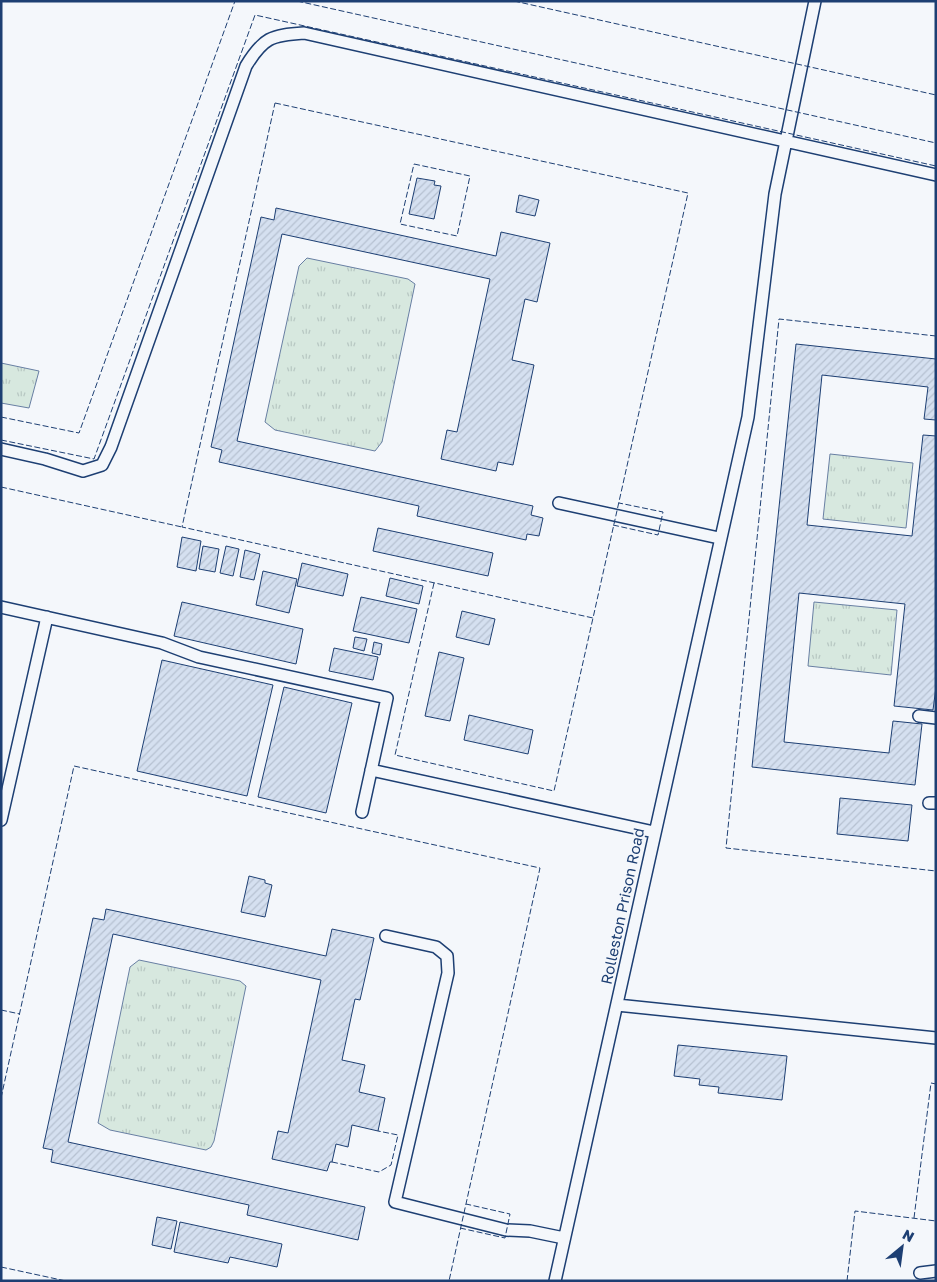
<svg xmlns="http://www.w3.org/2000/svg" width="937" height="1282" font-family="'Golos Text',sans-serif">
<style>
.grass{fill:url(#grass-tufts);stroke:#687fa3}
.building{fill:url(#building-hatch);stroke:#1d3f73}
.lines{fill:none;stroke-linecap:round;stroke-linejoin:round}
.lane-casing{stroke:#1d3f73;stroke-width:14}
.lane{stroke:#f4f7fb;stroke-width:11}
.fence{stroke:#1d3f73;stroke-width:1;stroke-dasharray:6 2.5;stroke-linecap:butt}
.labels{text-anchor:middle;dominant-baseline:central;stroke-width:4;stroke-linejoin:round;paint-order:stroke}
.street-label{font-size:15px;fill:#1d3f73;stroke:#f4f7fb}
</style>
<defs>
<pattern id="grass-tufts" width="24" height="20" patternUnits="userSpaceOnUse" patternTransform="scale(1.25)"><rect width="24" height="20" fill="#d7e8df"/><path d="M3 7l-1-3M5 7V3M7 7l1-3M15 17l-1-3M17 17v-4M19 17l1-3" fill="none" stroke="#b8c8c3"/></pattern>
<pattern id="building-hatch" width="6" height="6" patternUnits="userSpaceOnUse" patternTransform="scale(1.25)"><rect width="6" height="6" fill="#d5e0f0"/><path d="M-1 1l2-2M0 6l6-6M5 7l2-2" fill="none" stroke="#b6c1d1"/></pattern>
</defs>
<rect width="100%" height="100%" fill="#f4f7fb"/>
<path class="grass" d="M307 258 408 279 415 284 382 442 375 451 275 430 265 422 299 266Z
M1 363 39 371 29 408 1 403Z
M830 454 913 463 906 528 823 519Z
M814 602 897 610 891 675 808 666Z
M139 960 240 981 246 986 214 1141 211 1147 206 1150 110 1130 98 1123 130 967Z"/>
<path class="building" d="M417 178 435 181 434 185 441 186 434 219 409 214Z
M519 195 539 200 535 216 516 212Z
M276 208 496 256 501 232 550 243 537 302 525 299 512 360 534 365 513 465 498 462 496 471 441 459 447 430 457 432 490 279 282 234 237 441 533 506 531 515 543 518 539 536 527 534 526 540 417 516 419 506 219 462 222 450 211 447 261 217 274 220Z
M796 344 936 359V420L924 419 928 387 822 375 807 525 912 536 923 435 936 436V687L933 710 894 706 905 604 799 593 784 742 889 753 893 721 922 724 915 785 752 767Z
M378 528 493 553 488 576 373 551Z
M182 537 201 541 196 571 177 567Z
M203 546 219 549 215 572 199 569Z
M226 546 239 549 233 576 220 573Z
M245 550 260 554 254 580 240 577Z
M302 563 348 574 343 596 297 586Z
M263 571 297 579 289 613 256 605Z
M390 578 423 586 419 604 386 596Z
M361 597 417 609 409 643 353 631Z
M182 602 303 629 296 664 174 636Z
M462 611 495 619 489 645 456 637Z
M355 637 367 639 364 651 353 648Z
M374 642 382 644 380 655 372 653Z
M334 648 378 657 373 680 329 671Z
M439 652 464 658 450 721 425 716Z
M162 660 273 685 247 796 137 771Z
M284 687 352 703 326 813 258 797Z
M469 715 533 730 528 754 464 740Z
M840 798 912 805 908 841 837 834Z
M249 876 265 880V883L272 885 265 917 241 912Z
M106 909 326 956 332 929 374 938 360 1000 355 999 342 1060 365 1065 359 1092 385 1098 378 1131 352 1125 348 1147 336 1144 332 1162H330L327 1171 272 1159 278 1131 288 1133 321 980 113 934 68 1142 365 1207 358 1240 247 1215 249 1205 51 1162 53 1150 43 1148 93 918 104 920Z
M678 1045 787 1056 782 1100 718 1093 719 1087 699 1085 700 1079 674 1076Z
M157 1217 177 1221 171 1249 152 1245Z
M180 1222 282 1244 277 1267 230 1257 228 1263 174 1252Z"/>
<g class="lines">
<g class="lane-casing">
<path id="lane" d="M1 449 45 459 83 471 102 465 111 447 246 66C263 38 271 35 304 33L936 175
M559 503 719 538
M1 607 162 643 199 657 387 698 362 812
M919 716 936 718
M371 770 654 832
M929 803H936
M1 820 47 617
M386 936 436 947 447 956 448 973 395 1202 506 1230 530 1231 564 1238
M617 1005 936 1038
M920 1273 936 1271
M555 1281 748 417 775 194 815 1"/>
</g>
<use href="#lane" class="lane"/>
<path class="fence" d="M297 1 936 143
M514 1 936 95
M275 103 688 193 593 618 182 527Z
M414 164 470 176 457 236 400 224Z
M936 336 779 319 726 848 936 871
M1 417 79 433 235 1
M1 440 94 459 255 15 936 166
M1 487 182 527
M613 525 658 535 663 512 619 503
M434 583 395 755 554 791 593 618
M1 1010 20 1014
M1 1098 74 766 540 868 449 1281
M332 1162 379 1172 391 1165 398 1135 378 1131
M914 1218 931 1083 936 1084
M460 1228 505 1238 510 1214 466 1204
M1 1267 66 1281
M847 1281 855 1211 936 1221"/>
</g>
<g class="labels">
<g class="street-label">
<text transform="translate(622 906) rotate(-78)">Rolleston Prison Road</text>
</g>
</g>
<rect width="937" height="1282" fill="none" stroke="#1d3f73" stroke-width="5"/>
<g transform="translate(902 1247) rotate(29)" stroke="#f4f7fb" stroke-width="4" paint-order="stroke">
<path d="M0-4L9 19L0 12L-9 19Z" fill="#1d3f73"/>
<text y="-8" font-size="14" font-weight="bold" text-anchor="middle" fill="#1d3f73">N</text>
</g>
</svg>
